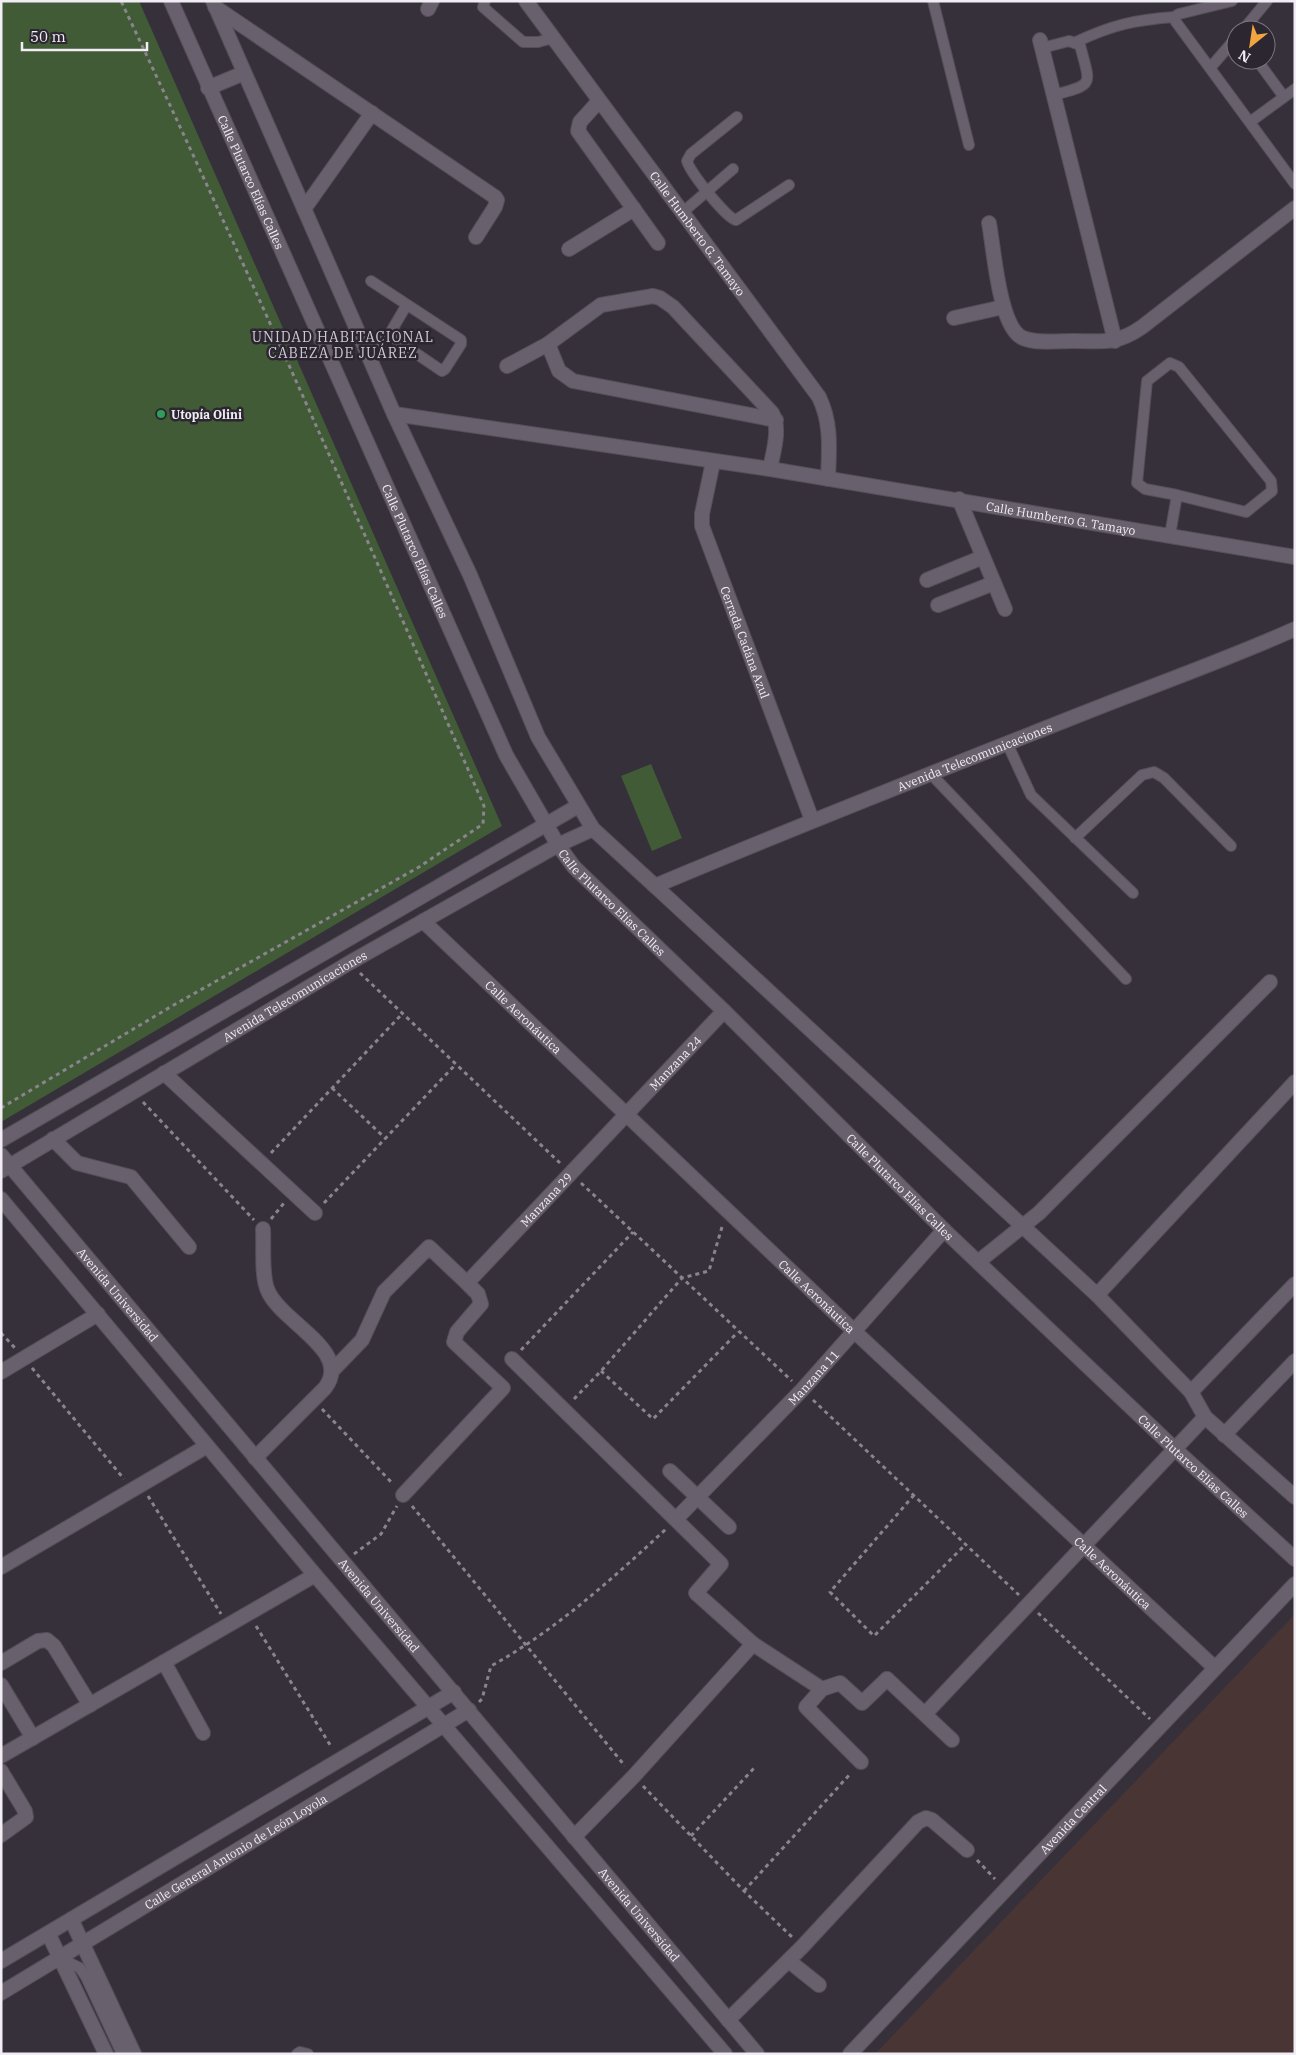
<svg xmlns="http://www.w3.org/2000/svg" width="1296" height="2055" font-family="'IBM Plex Serif',serif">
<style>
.education{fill:#493534}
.green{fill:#405b36}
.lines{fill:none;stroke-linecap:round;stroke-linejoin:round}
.service-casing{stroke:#554f59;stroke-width:12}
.pedestrian-casing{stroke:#554f59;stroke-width:16}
.minor-casing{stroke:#554f59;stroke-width:16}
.tertiary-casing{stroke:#554f59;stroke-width:16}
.path{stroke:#89848d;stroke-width:3;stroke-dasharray:4 4;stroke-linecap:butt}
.service{stroke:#68616d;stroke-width:10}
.pedestrian{stroke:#68616d;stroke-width:14}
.minor{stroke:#68616d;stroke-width:14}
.tertiary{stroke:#68616d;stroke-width:14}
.leisure-dot{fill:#2e9e5b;stroke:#2c2631;stroke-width:2}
.labels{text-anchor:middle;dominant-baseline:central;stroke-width:5;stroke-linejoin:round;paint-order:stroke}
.street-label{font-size:12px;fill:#f1edf4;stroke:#2c2631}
.poi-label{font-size:12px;font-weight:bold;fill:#f1edf4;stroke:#2c2631;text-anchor:start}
.neighbourhood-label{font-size:14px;letter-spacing:1px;fill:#cec7d4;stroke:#2c2631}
</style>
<rect width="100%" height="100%" fill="#36303b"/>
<path class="education" d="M1295 1614V2054H875Z"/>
<path class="green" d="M1 1H139L502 826 1 1122Z
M651 764 682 838 652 851 621 776Z"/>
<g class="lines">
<g class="service-casing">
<path id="service" d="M485 1 483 7 523 42H538L553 38
M933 1 969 145
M1232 1 1179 14 1174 17 1176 22 1295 184
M1243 30 1267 1
M1076 42C1112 25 1134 20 1174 17
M1042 48 1069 41 1080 45C1090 85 1096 84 1054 95
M1257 60 1284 97
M1210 68 1236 38
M737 117 691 154 687 161C690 172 726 218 736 220L789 185
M1250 122 1295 89
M683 212 733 169
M389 335 406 306
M364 347 389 335 442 371 445 369 461 344V340L371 281
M1170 363 1179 367 1271 481 1272 491 1246 512 1177 495 1145 489 1137 483 1147 381Z
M1170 535 1177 495
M1007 743 1031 795 1133 893
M931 774 1126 979
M1075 838 1142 775 1154 772 1164 778 1231 846
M60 1958 80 1968 86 1977 122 2054
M297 2054 300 2052 308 2054"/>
</g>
<g class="pedestrian-casing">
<path id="pedestrian" d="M512 1359 721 1564 696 1593 753 1644 822 1689 840 1683 862 1703 887 1679
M333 1370 362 1340 384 1292 429 1247 467 1283
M822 1689 806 1707 861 1762"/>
</g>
<g class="minor-casing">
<g id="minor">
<path id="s1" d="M526 1 819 397C832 424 829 450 828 479"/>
<path d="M215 7 495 197 497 200 495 207 476 237"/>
<path d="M428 9 432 1"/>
<path d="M1040 40 1115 341"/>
<path d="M599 101 580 122 578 131 658 243"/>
<path d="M304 209 372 113"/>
<path d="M989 223C994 249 999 328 1023 338 1037 344 1058 341 1073 341 1103 341 1116 345 1142 327L1295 208"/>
<path d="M569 249 634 209"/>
<path d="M954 318 1003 307"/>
<path d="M548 344 559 371 573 381 776 420"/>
<path d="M507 366 548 344 601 305 653 296 660 298 673 307 772 413C781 429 773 452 770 469"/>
<path id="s2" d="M394 414 770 469 1295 557"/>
<path id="s3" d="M713 462 702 514V526L812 820"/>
<path d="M959 499 1005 609"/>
<path d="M927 580 983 557"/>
<path d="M938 605 994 583"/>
<path id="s4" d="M558 845 574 867 724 1011 944 1230 1176 1450 1295 1559"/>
<path d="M655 886 1097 1295 1191 1392 1205 1417 1295 1497"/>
<path id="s5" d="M423 921 854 1331 1215 1668"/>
<path d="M164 1073 315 1213"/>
<path d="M53 1139 77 1163 131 1177 189 1247"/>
<path d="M978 1262 1039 1213 1270 982"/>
<path d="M1097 1295 1295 1082"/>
<path d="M1 1372 98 1314"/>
<path d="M1191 1392 1295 1284"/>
<path d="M1224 1435 1295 1361"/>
<path d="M255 1458 325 1388C353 1351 282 1323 268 1291 261 1277 264 1246 263 1229"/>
<path d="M670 1471 729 1527"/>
<path id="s6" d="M403 1495 503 1388 454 1342 457 1332 481 1304 478 1294 467 1283 724 1011"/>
<path id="s7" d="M677 1518 802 1390 944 1230"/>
<path d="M1 1567 207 1446"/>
<path d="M164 1662 203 1733"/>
<path d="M1 1663 38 1641 47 1640 54 1646 90 1705"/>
<path d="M887 1679 952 1740"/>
<path d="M1 1685 33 1738"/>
<path d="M925 1714 1205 1417"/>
<path d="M1 1756 315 1575"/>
<path d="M1 1771 25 1811 26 1817 1 1835"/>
<path d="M574 1837 634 1776 753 1644"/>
<path d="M789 1961 819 1985"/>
<path d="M728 2020 802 1947 918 1822 926 1818 932 1820 967 1850"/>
<path id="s8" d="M850 2054 1295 1584"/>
</g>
</g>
<g class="tertiary-casing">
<g id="tertiary">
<path id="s9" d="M171 1 506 755 558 845"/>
<path id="s10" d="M213 1 394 414 470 575 538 737 593 829 655 886C797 826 940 770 1084 713 1154 685 1226 660 1295 629"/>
<path d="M208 88 244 73"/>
<path d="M1 1140 578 806"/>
<path id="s11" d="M1 1155 757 2054"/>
<path id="s12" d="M1 1171 349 963 558 845 593 829"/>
<path d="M1 1199 315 1575 725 2054"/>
<path d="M72 1921 134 2054"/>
<path d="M49 1935 106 2054"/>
<path d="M1 1961 454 1692"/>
<path id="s13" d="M1 1993 469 1710"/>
</g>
</g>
<path class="path" d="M360 973 560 1163
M332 1088 386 1139
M143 1102 254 1220
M1 1108 172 1006 419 867 483 824 484 806C366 536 247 267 121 1
M271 1153 402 1014
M581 1183 792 1381
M324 1203 456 1064
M271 1219 284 1203
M1 1333 15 1348
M521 1350 633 1232
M32 1368 124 1479
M601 1371 653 1419 738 1332
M574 1399 601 1371 682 1278 709 1271 722 1227
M813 1400 1019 1595
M322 1409 393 1484
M914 1495 830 1592 874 1636 965 1545
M148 1496 221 1614
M412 1506 625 1766
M354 1554 381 1534 397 1506
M1038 1613 1150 1719
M256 1626 332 1748
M479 1702 482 1699 491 1666C556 1630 612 1579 666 1529
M643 1786 744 1891 793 1938
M691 1836 756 1766
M977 1860 995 1879
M744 1891 851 1773"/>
<use href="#service" class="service"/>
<use href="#pedestrian" class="pedestrian"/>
<use href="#minor" class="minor"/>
<use href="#tertiary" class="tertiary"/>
</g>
<circle class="leisure-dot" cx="161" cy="414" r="5"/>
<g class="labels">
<g class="street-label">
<text stroke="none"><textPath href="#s9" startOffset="198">Calle Plutarco Elías Calles</textPath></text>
<text stroke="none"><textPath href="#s1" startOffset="289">Calle Humberto G. Tamayo</textPath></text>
<text stroke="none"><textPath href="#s2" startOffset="675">Calle Humberto G. Tamayo</textPath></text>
<text stroke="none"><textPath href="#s9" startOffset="602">Calle Plutarco Elías Calles</textPath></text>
<text stroke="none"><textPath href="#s3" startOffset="189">Cerrada Cadána Azul</textPath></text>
<text stroke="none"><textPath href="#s10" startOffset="1341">Avenida Telecomunicaciones</textPath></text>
<text stroke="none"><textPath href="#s4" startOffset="79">Calle Plutarco Elías Calles</textPath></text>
<text stroke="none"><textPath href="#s12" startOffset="342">Avenida Telecomunicaciones</textPath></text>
<text stroke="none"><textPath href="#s5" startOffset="139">Calle Aeronáutica</textPath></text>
<text stroke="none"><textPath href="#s6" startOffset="590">Manzana 24</textPath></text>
<text stroke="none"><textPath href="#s4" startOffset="484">Calle Plutarco Elías Calles</textPath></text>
<text stroke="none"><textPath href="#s6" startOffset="402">Manzana 29</textPath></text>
<text stroke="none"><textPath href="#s11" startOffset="182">Avenida Universidad</textPath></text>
<text stroke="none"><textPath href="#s5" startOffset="544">Calle Aeronáutica</textPath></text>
<text stroke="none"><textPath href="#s7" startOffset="196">Manzana 11</textPath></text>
<text stroke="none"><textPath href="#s4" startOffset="889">Calle Plutarco Elías Calles</textPath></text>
<text stroke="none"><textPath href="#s5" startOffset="949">Calle Aeronáutica</textPath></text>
<text stroke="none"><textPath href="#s11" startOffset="588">Avenida Universidad</textPath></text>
<text stroke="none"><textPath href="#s8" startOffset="324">Avenida Central</textPath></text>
<text stroke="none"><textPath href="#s13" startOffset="274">Calle General Antonio de León Loyola</textPath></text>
<text stroke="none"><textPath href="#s11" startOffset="992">Avenida Universidad</textPath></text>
</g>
<g class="poi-label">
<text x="171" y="414">Utopía Olini</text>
</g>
<g class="neighbourhood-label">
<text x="343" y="337">UNIDAD HABITACIONAL<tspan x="343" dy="16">CABEZA DE JUÁREZ</tspan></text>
</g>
</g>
<rect width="1296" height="2055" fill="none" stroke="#f1edf4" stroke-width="5"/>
<g transform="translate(1251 45) rotate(210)"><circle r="24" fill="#2c2631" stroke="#7b767f"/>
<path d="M0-4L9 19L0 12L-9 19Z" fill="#f3a442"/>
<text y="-8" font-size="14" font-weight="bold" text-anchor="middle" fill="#f1edf4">N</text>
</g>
<path d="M22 42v8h125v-8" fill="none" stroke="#f1edf4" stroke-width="2.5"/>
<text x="30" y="42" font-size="15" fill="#f1edf4" stroke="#2c2631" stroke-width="4" paint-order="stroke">50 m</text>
</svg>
